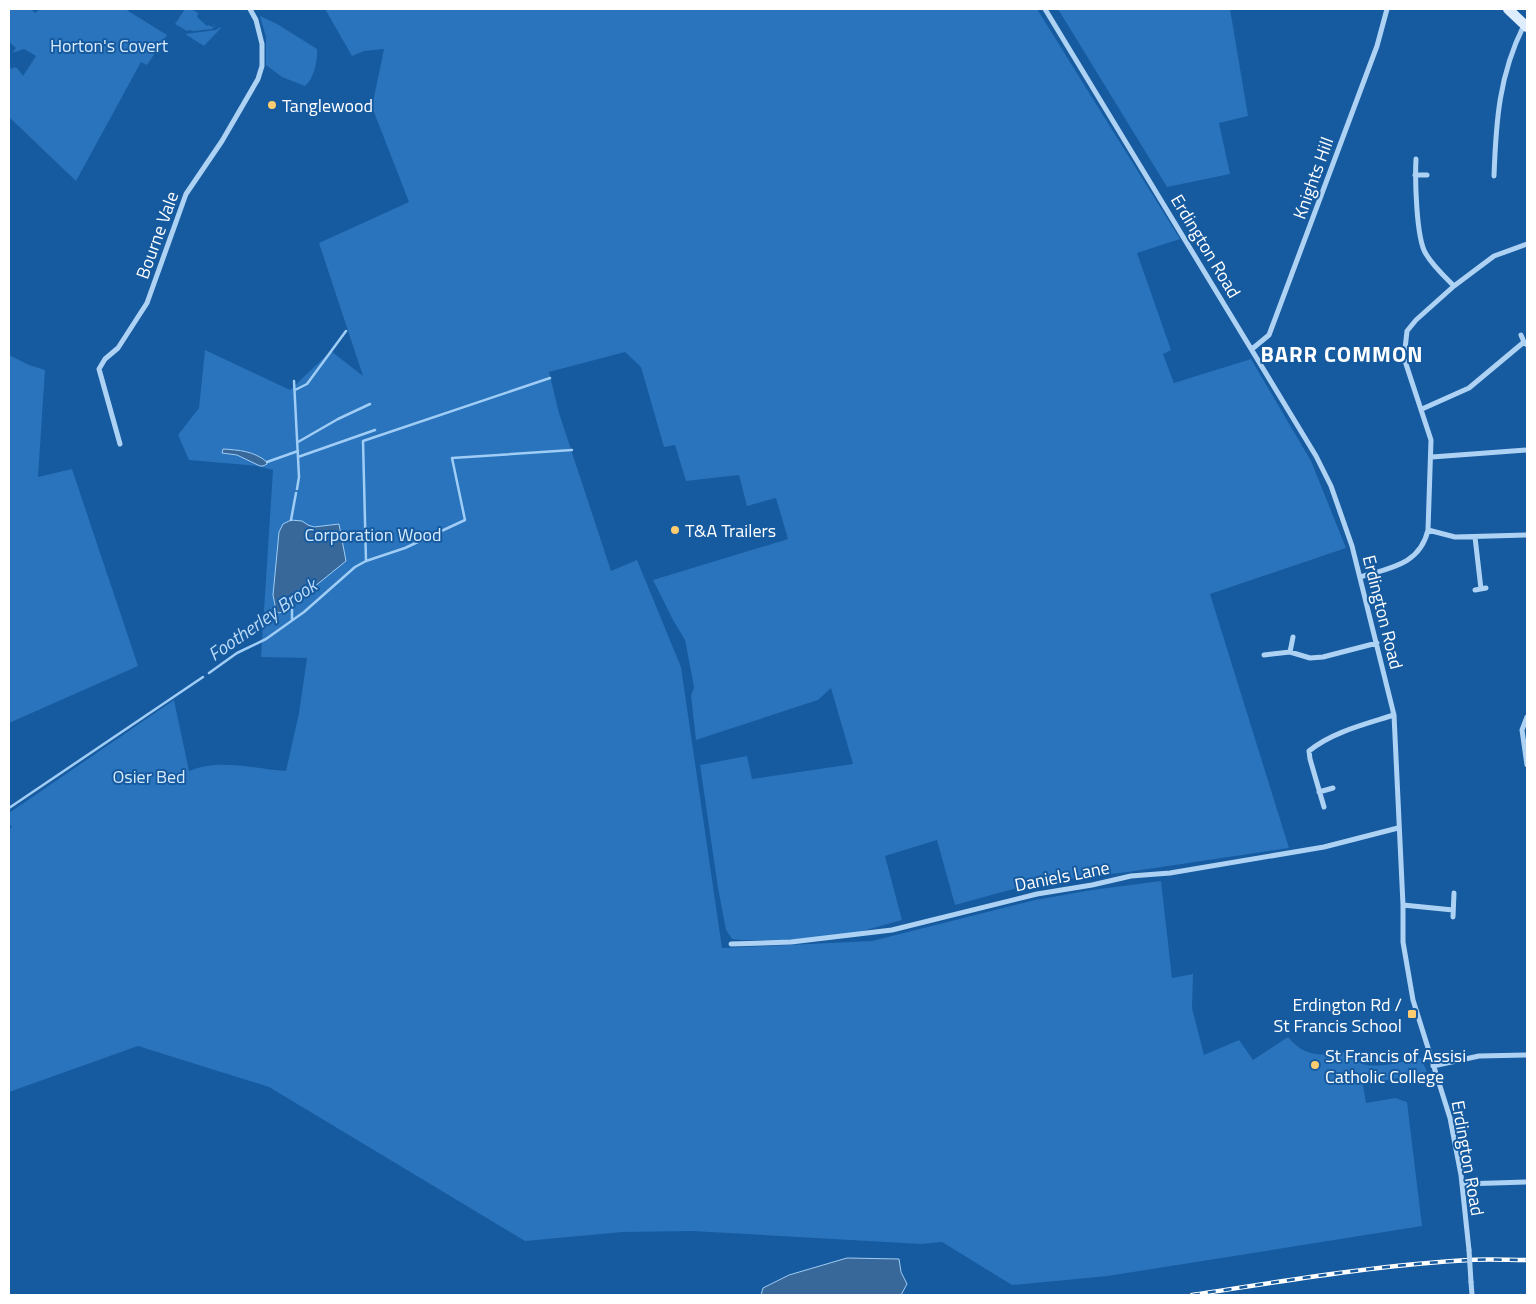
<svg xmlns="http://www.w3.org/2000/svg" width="1536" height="1304" font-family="'Titillium Web',sans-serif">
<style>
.green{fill:#2974bc}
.water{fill:#386899;stroke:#a0cdf6}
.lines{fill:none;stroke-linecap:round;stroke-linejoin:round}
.stream{stroke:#a0cdf6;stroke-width:2.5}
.minor{stroke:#aed2f3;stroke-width:5}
.secondary{stroke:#ddedfd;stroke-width:10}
.rail-casing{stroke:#fff;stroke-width:4.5}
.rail{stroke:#165a9f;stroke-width:2.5;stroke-dasharray:8;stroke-linecap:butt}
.minor-bridge{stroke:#aed2f3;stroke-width:5}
.poi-dot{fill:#ffcd70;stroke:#165a9f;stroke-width:2}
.labels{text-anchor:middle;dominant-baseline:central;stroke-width:4;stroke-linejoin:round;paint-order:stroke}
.park-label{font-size:18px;fill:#d6eafd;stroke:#165a9f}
.poi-label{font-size:18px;fill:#fff;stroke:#165a9f;text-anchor:start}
.street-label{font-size:18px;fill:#fff;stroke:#165a9f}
.water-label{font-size:19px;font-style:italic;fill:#bbdbf9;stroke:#165a9f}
.district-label{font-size:22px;font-weight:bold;letter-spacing:1px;fill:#fff;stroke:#165a9f}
</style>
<rect width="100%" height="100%" fill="#165a9f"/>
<path class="green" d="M10 9H31L35 13 40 9H125L167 35 147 65 141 62 76 181 9 117V67L12 69 14 67 17 68 23 76 36 56 24 49 12 53 16 48 9 42Z
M185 9H191L198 13 197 17 207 26 208 25 212 27 216 23 212 29 193 31 190 30 187 31 175 24Z
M325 9H1037L1180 239 1137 253 1171 350 1163 354 1174 383 1251 359 1311 461 1346 548 1210 594 1289 848 1128 872 1035 883 955 905 937 840 885 856 902 920 859 932 792 940H741L732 939 726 930 718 888 700 765 747 756 752 779 853 764 831 688 818 700 696 740 691 696 694 687 685 640 673 620 653 580 788 539 776 498 747 506 739 475 686 481 675 445 664 447 641 367 625 352 549 372 559 413 611 571 637 560 681 667 722 948 872 941 1035 900 1092 890 1161 881 1172 978 1193 974 1192 1008 1204 1055 1239 1040 1253 1060 1288 1037C1307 1060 1324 1055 1351 1051 1352 1056 1354 1061 1360 1063 1375 1070 1405 1061 1421 1058L1427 1072 1363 1085 1366 1103 1395 1098 1407 1102 1422 1226 1108 1276 1012 1285 942 1242 921 1244 692 1231 623 1232 525 1241 269 1087 138 1046 9 1092V830L12 827 9 823V813L174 700 189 771C221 758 253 769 286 771L299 713 307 658 261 657 273 470 258 466 189 460 178 435 199 408 205 350 290 390 331 351 363 376 319 243 409 202 372 107 384 49 364 51 352 56Z
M1058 9H1230L1248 116 1219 123 1230 174 1167 187Z
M260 16 277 24 317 49C318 60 314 79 305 86L282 77 266 65V37Z
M220 27 221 28 204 46 185 34 216 30Z
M9 355 29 365 45 370 38 477 72 469 138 666 9 723Z"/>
<path class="water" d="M223 449C239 450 254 451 267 462V464L263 466H260L237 455 222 453Z
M291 520 302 521 308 525 314 527 339 524 346 561 309 591 287 602 282 612 279 613 276 610 273 595 279 532 283 524Z
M847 1258 899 1259 901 1272 907 1284 901 1295H761L763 1288 789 1275Z"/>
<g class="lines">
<path class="stream" d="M294 381 299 477 297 489
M295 390 307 384 346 331
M298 442 338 419 370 404
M298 457 375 430
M267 462 298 451
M291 520 296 493
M366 561 363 441 550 378
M292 619V598
M209 673 237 653 266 639 304 612 355 567 366 561 405 548 465 520 452 458 572 450
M9 808 203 677"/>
<path class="minor" d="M1045 9 1316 456 1331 486 1352 546 1394 715 1403 905V942L1413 1000 1450 1118 1461 1175 1469 1250
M1416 159C1415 178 1416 239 1426 254 1433 266 1444 276 1454 286
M1415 175H1427
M1494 176C1496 121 1499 75 1524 25
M1521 335 1524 342 1527 345
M1252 349 1269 335 1377 46 1387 9
M1422 409 1469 388 1524 342
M120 444 99 369 105 359 118 348 147 303 186 194 222 141 258 79 262 66V44L256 20 250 9
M1432 457 1527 450
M1428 530 1455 537 1527 535
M1475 537 1481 589
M1360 577C1389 568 1420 565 1428 530L1431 440 1404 358 1407 331 1416 320 1454 286 1494 256 1527 244
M1475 590 1486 588
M1290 652 1293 637
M1264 655 1290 652 1310 658 1323 657 1377 643
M1527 717 1522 730 1527 765
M1319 792 1333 788
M1324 807 1310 759 1309 751C1332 732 1366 724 1394 715
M1403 905 1453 910
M1453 917 1454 893
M731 944 791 942 892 930 1037 894 1092 885 1131 876 1170 873 1324 847 1398 828
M1433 1066 1479 1056 1527 1055
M1462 1184 1527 1182
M1471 1282 1472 1295"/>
<path class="secondary" d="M1508 9 1527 27"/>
<g class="rail-casing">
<path id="rail" d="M1192 1295C1284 1281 1377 1265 1470 1260 1489 1259 1508 1260 1527 1260"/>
</g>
<use href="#rail" class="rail"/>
<path class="minor-bridge" d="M1469 1250 1471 1282"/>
</g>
<g class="poi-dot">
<circle cx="272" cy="105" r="5"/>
<circle cx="675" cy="530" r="5"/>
<rect x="1407" y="1009" width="10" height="10" rx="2.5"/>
<circle cx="1315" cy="1065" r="5"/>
</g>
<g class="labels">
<g class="park-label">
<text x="109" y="45">Horton's Covert</text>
<text x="373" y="534">Corporation Wood</text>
<text x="149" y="776">Osier Bed</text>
</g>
<g class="poi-label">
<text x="282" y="105">Tanglewood</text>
<text x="685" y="530">T&amp;A Trailers</text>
<text x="1402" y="1004" text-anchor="end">Erdington Rd /<tspan x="1402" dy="21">St Francis School</tspan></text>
<text x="1325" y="1055">St Francis of Assisi<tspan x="1325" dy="21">Catholic College</tspan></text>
</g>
<g class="street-label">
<text transform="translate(1313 178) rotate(-70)">Knights Hill</text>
<text transform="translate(157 235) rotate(-70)">Bourne Vale</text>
<text transform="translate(1206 246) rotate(59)">Erdington Road</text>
<text transform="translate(1383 612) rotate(76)">Erdington Road</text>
<text transform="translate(1062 876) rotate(-11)">Daniels Lane</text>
<text transform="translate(1468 1158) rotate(80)">Erdington Road</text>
</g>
<g class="water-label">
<text transform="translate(262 619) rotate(-35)">Footherley Brook</text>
</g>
<g class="district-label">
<text x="1342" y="354">BARR COMMON</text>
</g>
</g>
<rect width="1536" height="1304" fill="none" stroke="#ffffff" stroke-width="20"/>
</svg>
